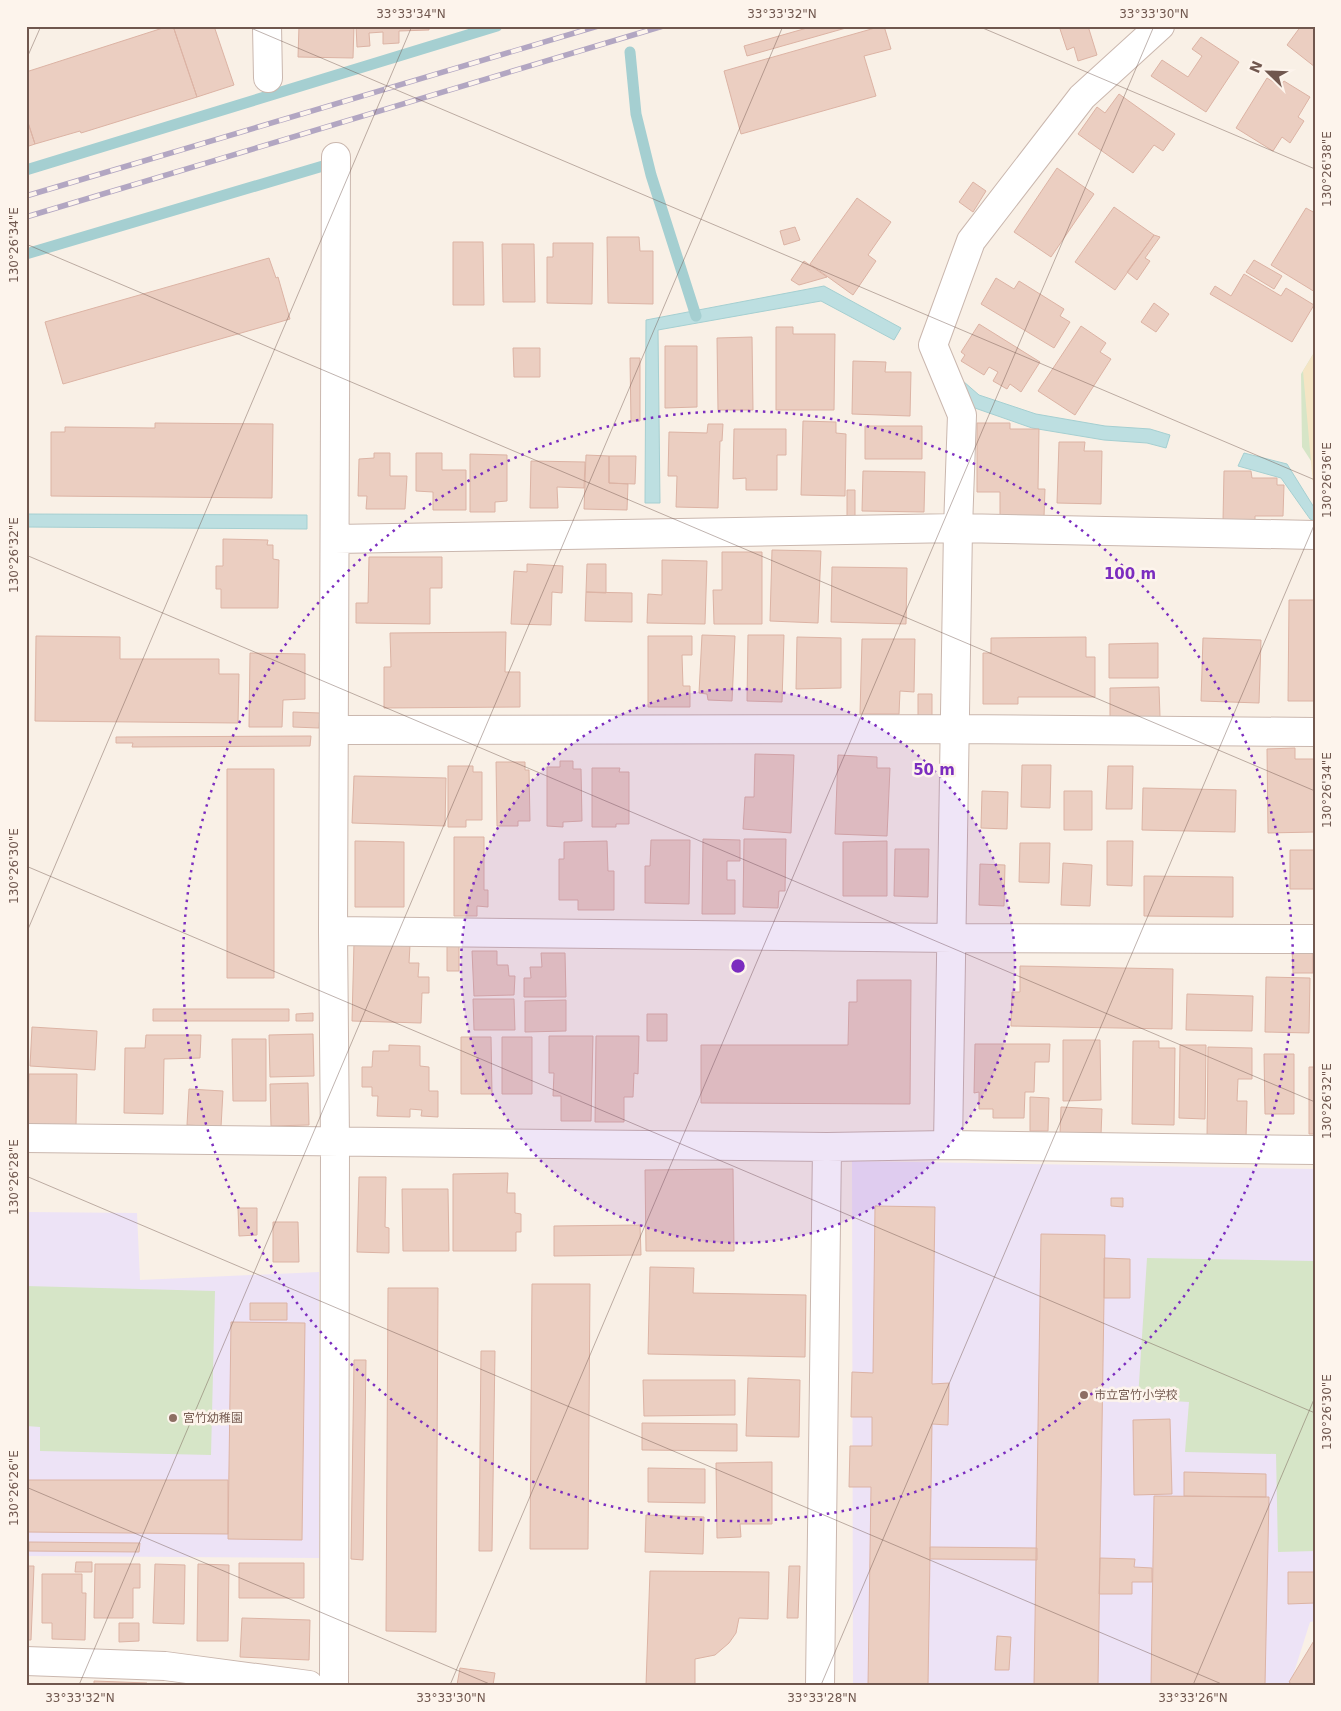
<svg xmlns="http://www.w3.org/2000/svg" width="1341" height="1711" font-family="'DejaVu Sans','Noto Sans JP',sans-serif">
  <rect width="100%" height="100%" fill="#f9f0e6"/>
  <path fill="#ede3f6" d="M852,1161L1315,1169V1621L1310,1622L1290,1685H853Z
    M26,1187L27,1212L137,1213L140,1280L319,1272V1558L26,1556Z"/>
  <path fill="#d6e5c7" d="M1315,351V467L1302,447L1301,374Z
    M1147,1258L1315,1261V1551L1278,1552L1276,1454L1185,1452L1189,1402L1138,1399Z
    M26,1286L215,1291L211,1455L40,1451V1427L26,1426Z"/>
  <path fill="#f5e5c5" d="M1315,351V507L1303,371Z"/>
  <path fill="#bddfe1" stroke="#a5cfd1" d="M824,286L901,328L894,340L821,301L658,330L660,503H645L646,320Z
    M948,368L979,395L1036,414L1105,426L1150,429L1170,435L1166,448L1147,443L1104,440L1032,428L972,407Z
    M1244,453L1287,464L1315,509V521L1310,519L1281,478L1238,466Z
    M26,514L307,515V529L26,527Z"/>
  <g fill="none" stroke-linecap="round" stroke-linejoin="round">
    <path stroke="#a5cfd1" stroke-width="11" d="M630,52L636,114L651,175L696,316
      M26,170L497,26
      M26,254L323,166"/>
  </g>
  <path fill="#ebcec1" stroke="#dcb3a4" d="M169,26H173L197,97L81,133L80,131L35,144L26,116V72Z
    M173,26H214L234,85L197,97Z
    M299,26H354L353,58L298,57Z
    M356,26H429V30L399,31V43L383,44V32L369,33L370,46L357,47Z
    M814,26H853L747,56L744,46Z
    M882,26H884L891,49L864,56L876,96L741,134L724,71Z
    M1059,26H1088L1097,55L1078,61L1074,47L1067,50Z
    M1301,26H1315V67L1287,45Z
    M1201,37L1239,62L1206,112L1151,76L1162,60L1188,77L1202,56L1192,49Z
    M1267,78L1280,86L1284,81L1310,97L1298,117L1304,121L1290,143L1282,137L1273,151L1236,128Z
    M1119,94L1175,134L1163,151L1154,145L1133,173L1078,134L1097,107L1105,113Z
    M26,117L35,144L26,147Z
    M1057,168L1094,194L1051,257L1014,232Z
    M973,182L986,191L973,212L959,202Z
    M857,198L891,222L868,255L876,261L853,295L810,264Z
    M1114,207L1154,235L1115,290L1075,262Z
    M1306,208L1315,213V292L1271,265Z
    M795,227L800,240L784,245L780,231Z
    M1154,235L1160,237L1145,258L1150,261L1137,280L1127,272Z
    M607,237H639L640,251H653V304L608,303Z
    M453,242H483L484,305H453Z
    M553,243H593L592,304L547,303V257H553Z
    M502,244H534L535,302H503Z
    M269,258L276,278L278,277L290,319L63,384L45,322Z
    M1254,260L1282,276L1274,289L1246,272Z
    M804,261L827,277L799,285L791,280Z
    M1244,274L1281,296L1286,288L1314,305L1292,342L1210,294L1215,286L1231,296Z
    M996,278L1014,289L1019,281L1064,309L1060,316L1070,322L1054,348L981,304Z
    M1154,303L1169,314L1156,332L1141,322Z
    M979,324L1040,362L1021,392L1010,384L1007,389L993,381L998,372L989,367L984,375L961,361L965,355L961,352Z
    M1081,326L1106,343L1100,352L1111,359L1075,415L1038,391Z
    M776,327H793V334H835L834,410H776Z
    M752,337L753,410H718L717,338Z
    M665,346H697V407L665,408Z
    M513,348H540V377H514Z
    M630,358H640V421H631Z
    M853,361L886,362L885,372H911L910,416L852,414Z
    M803,421L836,422V433L846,434L845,496L801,495Z
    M155,423L273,424L272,498L51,496V432H65V427L155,428Z
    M977,423H1010V429H1039L1038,489H1045L1044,517H1000V492H977Z
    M708,424H723L722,441H720L718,508L676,507L677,476H668L669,432L707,433Z
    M865,426H922V459H865Z
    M734,429H786V455H777V490H746V478L733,479Z
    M1059,442H1085L1084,451H1102L1101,504L1057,503Z
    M374,453H390V476H407L405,509H366L367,496H358L359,459L374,458Z
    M416,453H442V470H466V510H433V492L416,491Z
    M470,454L507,455V501L495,502V512H470Z
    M586,455L609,456V483L628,484L627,510L584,509Z
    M609,456H636L635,484L609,483Z
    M531,461L585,462L584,488L557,487L558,508H530Z
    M863,471L925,472L924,512L862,511Z
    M1224,471H1251L1252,478H1277V485H1284L1283,516H1255V521H1223Z
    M847,490H855V518H847Z
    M223,539L268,540L267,545H273V559L279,560L278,608H221V589H216V566H223Z
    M772,550L821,551L818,623L770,621Z
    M722,552H762V624H714L713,590H722Z
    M369,557H442V588H430V624L356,623V603H368Z
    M662,560L707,561L705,624L647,623L648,594L662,595Z
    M527,564L563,566L562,593L552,592L551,625L511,624L514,571L527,572Z
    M587,564H606V593L586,592Z
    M832,567L907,568L906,624L831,622Z
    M586,592L632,593V622L585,621Z
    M1289,600H1315V701H1288Z
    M506,632L505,672H520V707L384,708V667H391L390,633Z
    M702,635L735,636L732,701L708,700L707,694L699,693Z
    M748,635H784L782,702L747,701Z
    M36,636L120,637V659H219V674H239L238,723L35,721Z
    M648,636H692V655H682L683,686H690V707H648Z
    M797,637L841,638V688L796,689Z
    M1086,637V657H1095V697H1018V704H983V653H991V638Z
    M1203,638L1261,640L1259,703L1201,701Z
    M862,639H915L914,692L900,691L899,714H860Z
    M1158,643V678H1109V644Z
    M250,653L305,654V699L283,700L282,727H249Z
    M1159,687L1160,717L1110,718V688Z
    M918,694H932V721H918Z
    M293,712L320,713L319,728L293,727Z
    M311,736L310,746L132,747L133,743H116V737Z
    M1295,748V759H1315V832L1268,833L1267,749Z
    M755,754L794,755L791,833L743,829L745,797H754Z
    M838,755L877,757V768H890L887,836L835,834Z
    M560,761H573V769H581L582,821L563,822V827L547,826V767H560Z
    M496,762H525V770H529L530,821H518V826H497Z
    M1022,765H1051L1050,808L1021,807Z
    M448,766H473V772H482V820H466V827H448Z
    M1108,766H1133L1132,809H1106Z
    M592,768H620L619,772H629V824H616V827H592Z
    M227,769H274V978H227Z
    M354,776L446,778L445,826L352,823Z
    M1143,788L1236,790L1235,832L1142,830Z
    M982,791L1008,792L1007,829L981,828Z
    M1064,791H1092V830H1064Z
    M454,837H484V890H488V907L477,906V916H454Z
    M703,839L740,840V861H727V880H735V914H702Z
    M744,839H786L785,891H779L778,908L743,907Z
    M651,840H690L689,904L645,903V866H650Z
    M355,841L404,842V907H355Z
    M607,841L608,871H614V910H578V900H559V859H564V842Z
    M887,841V896H843V842Z
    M1107,841H1133L1132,886L1107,885Z
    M1020,843H1050L1049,883L1019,882Z
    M895,849H929L928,897L894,896Z
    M1290,850H1315V889H1290Z
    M1063,863L1092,865L1090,906L1061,905Z
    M980,864L1005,865L1004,906L979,905Z
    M1144,876L1233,877V917L1144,916Z
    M354,943L410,945L409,963H419L418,977H429V993H422L421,1023L352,1021Z
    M447,946H459V971H447Z
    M1313,946V973H1293L1292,947Z
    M472,951H497V965H508L509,976H515L514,995L474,996Z
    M541,953H565L566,997H524V978H531L530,967H542Z
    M1020,966L1173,969L1172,1029L1011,1026L1012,992H1020Z
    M1266,977L1310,978L1309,1033L1265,1032Z
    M857,980H911L910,1104L701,1103V1045H848L849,1002H857Z
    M1187,994L1253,996L1252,1031L1186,1030Z
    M473,999H514L515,1030H474Z
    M566,1000V1031L525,1032V1001Z
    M153,1009H289V1021H153Z
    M313,1013V1021H296V1014Z
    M647,1014H667V1041H647Z
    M32,1027L97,1031L95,1070L30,1066Z
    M313,1034L314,1076L270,1077L269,1035Z
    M146,1035H201L200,1058L164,1059L163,1114L124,1113L125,1048H145Z
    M549,1036H593L591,1121H561V1096H553L554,1073H549Z
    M596,1036H639L638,1074L634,1073L633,1097H624V1122H595Z
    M461,1037H491L492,1094H461Z
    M502,1037H532V1094H502Z
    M232,1039H266V1101H233Z
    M1063,1040H1100L1101,1100L1063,1101Z
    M1133,1041H1159V1048H1175L1174,1125L1132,1124Z
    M975,1044H1050L1049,1062H1035L1034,1092H1025L1024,1118H993V1109H979V1092L974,1093Z
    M389,1045L420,1046V1066L429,1067V1091H438V1117L421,1116L422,1110L410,1109V1117L377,1116L378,1096H372V1087H362V1067H372L373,1051H389Z
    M1180,1045H1206L1205,1119L1179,1118Z
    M1208,1047L1252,1048V1079H1238L1237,1101H1247L1246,1138H1207Z
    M1264,1054H1294V1114H1265Z
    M1309,1067H1315V1134H1309Z
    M29,1074H77L76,1126L28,1125Z
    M308,1083L309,1125L271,1126L270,1084Z
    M189,1089L223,1091L221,1127L187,1125Z
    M1030,1097L1049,1098L1048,1131H1030Z
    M1061,1107L1102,1109L1101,1135L1060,1134Z
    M733,1169L734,1251H646L645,1170Z
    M508,1173L507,1193H515V1213L521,1214V1232H516V1251H453V1174Z
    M359,1177H386L385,1227L389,1228V1253L357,1252Z
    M402,1189H448L449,1251H403Z
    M1111,1198H1123V1207L1111,1206Z
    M875,1206L935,1207L932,1384L949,1383L948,1425L932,1424L928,1685H868L871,1487H849L850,1446H872V1417H851L852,1372L873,1373Z
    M238,1208H257V1235L239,1236Z
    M273,1222H298L299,1262H273Z
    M640,1225L641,1255L554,1256V1226Z
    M1041,1234L1105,1235L1098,1685H1034Z
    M1104,1258L1130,1259V1298H1104Z
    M650,1267L694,1268L693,1293L806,1295L805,1357L648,1354Z
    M532,1284H590L588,1549H530Z
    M388,1288H438L436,1632L386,1631Z
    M250,1303H287V1320H250Z
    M231,1322L305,1323L302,1540L228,1539Z
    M481,1351H495L492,1551H479Z
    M354,1360H366L363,1560L351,1559Z
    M748,1378L800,1380L799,1437L746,1436Z
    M643,1380H735V1415L644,1416Z
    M1170,1419L1172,1494L1134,1495L1133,1420Z
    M642,1423L737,1424V1451L642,1450Z
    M772,1462V1524H740L741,1537L717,1538L716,1463Z
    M648,1468L705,1469V1503L648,1502Z
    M1184,1472L1266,1474V1497L1184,1496Z
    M27,1480H228V1534L27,1532Z
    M1154,1496L1269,1497L1265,1685H1151Z
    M646,1515L704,1517L703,1554L645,1552Z
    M29,1542L140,1543L139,1552L29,1551Z
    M930,1547L1037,1548V1560L930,1559Z
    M1100,1558L1135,1559L1134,1567L1152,1568V1582H1132V1594H1099Z
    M76,1562H92V1572H75Z
    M239,1563H304V1598H239Z
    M95,1564H140V1588H133V1618H94Z
    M155,1564L185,1565L184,1624L153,1623Z
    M198,1564L229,1565L228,1641H197Z
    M26,1566H34L31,1640H26Z
    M789,1566H800L798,1618H787Z
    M650,1571L769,1572L768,1619L739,1618L736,1633L729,1643L715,1655L695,1659V1685H646Z
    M1288,1572H1315V1603L1288,1604Z
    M42,1574H82V1593H86L85,1640L52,1639V1623H42Z
    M242,1618L310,1620L309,1660L240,1657Z
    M119,1623H139V1641L119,1642Z
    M997,1636L1011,1637L1009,1670H995Z
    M1315,1639V1685H1293L1289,1682Z
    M460,1668L495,1673L493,1685H457Z
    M94,1681L147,1683L146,1685H94Z"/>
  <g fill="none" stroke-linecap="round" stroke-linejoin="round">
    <g stroke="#cab7ae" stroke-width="30">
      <path id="minor" d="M267,26L268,78
        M335,539L958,528L1315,535
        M335,730L955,729L1315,732
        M333,931L952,938L1315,939
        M26,1138L827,1147L948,1145L1315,1150
        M948,1145L958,528L962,415L933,345L971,241L1082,97L1160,26
        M26,1661L165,1666L309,1685
        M334,1685L335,1142L333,931L336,157
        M820,1685L827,1147"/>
    </g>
    <use href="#minor" stroke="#fff" stroke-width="28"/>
    <g stroke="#b2a6c2" stroke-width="5.5">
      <path id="rail" d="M26,196L598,26
        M26,217L663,26"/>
    </g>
    <use href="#rail" stroke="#fdf4ec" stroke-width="4" stroke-dasharray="11" stroke-linecap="butt"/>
  </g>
  <path fill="none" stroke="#70574e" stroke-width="1" stroke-opacity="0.45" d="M246,26L1315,480M978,26L1315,169M26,60L41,26M26,244L1315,791M26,555L1315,1102M26,866L1315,1413M26,934L412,26M26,1176L1224,1685M26,1487L492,1685M79,1685L783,26M450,1685L1154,26M821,1685L1315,523M1193,1685L1315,1397"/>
  <circle cx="738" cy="966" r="277" fill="#7b2cbf" fill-opacity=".12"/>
  <g fill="none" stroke="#7b2cbf" stroke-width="2.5" stroke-dasharray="2.5 5">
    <circle cx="738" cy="966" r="277"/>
    <circle cx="738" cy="966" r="555"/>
  </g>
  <g fill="#8d6e63" stroke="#fdf4ec" stroke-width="2">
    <circle cx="1084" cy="1395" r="5"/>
    <circle cx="173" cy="1418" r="5"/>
  </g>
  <g text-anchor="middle" stroke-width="5" stroke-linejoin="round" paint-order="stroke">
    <g font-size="12" fill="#785e54" stroke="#fdf4ec" text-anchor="start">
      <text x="1094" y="1399">市立宮竹小学校</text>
      <text x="183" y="1422">宮竹幼稚園</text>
    </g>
  </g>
  <circle cx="738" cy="966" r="8" fill="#7b2cbf" stroke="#fdf4ec" stroke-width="2.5"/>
  <g font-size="15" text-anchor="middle" font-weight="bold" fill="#7b2cbf" stroke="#fdf4ec" stroke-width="5" stroke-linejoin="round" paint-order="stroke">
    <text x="1130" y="579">100 m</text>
    <text x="934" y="775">50 m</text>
  </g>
  <rect width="1341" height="1711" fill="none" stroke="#fdf4ec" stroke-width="55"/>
  <g transform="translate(1268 72) rotate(293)" stroke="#fdf4ec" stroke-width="4" paint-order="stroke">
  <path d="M0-4L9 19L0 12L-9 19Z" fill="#70574e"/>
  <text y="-8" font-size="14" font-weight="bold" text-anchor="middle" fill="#70574e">N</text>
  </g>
  <rect x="28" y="28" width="1286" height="1656" fill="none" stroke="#70574e" stroke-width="2"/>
  <g font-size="12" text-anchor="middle" fill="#70574e">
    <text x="411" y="18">33°33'34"N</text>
    <text x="782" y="18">33°33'32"N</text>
    <text x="1154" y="18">33°33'30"N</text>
    <text transform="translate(1327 169) rotate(-90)" y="4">130°26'38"E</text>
    <text transform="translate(14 245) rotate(-90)" y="4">130°26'34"E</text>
    <text transform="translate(1327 480) rotate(-90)" y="4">130°26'36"E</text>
    <text transform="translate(14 555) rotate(-90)" y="4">130°26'32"E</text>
    <text transform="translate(1327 790) rotate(-90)" y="4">130°26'34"E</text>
    <text transform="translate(14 866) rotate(-90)" y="4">130°26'30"E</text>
    <text transform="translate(1327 1101) rotate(-90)" y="4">130°26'32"E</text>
    <text transform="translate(14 1177) rotate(-90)" y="4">130°26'28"E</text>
    <text transform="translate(1327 1412) rotate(-90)" y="4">130°26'30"E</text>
    <text transform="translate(14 1488) rotate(-90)" y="4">130°26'26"E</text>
    <text x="80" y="1702">33°33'32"N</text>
    <text x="451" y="1702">33°33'30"N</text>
    <text x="822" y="1702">33°33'28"N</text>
    <text x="1193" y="1702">33°33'26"N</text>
  </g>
</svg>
